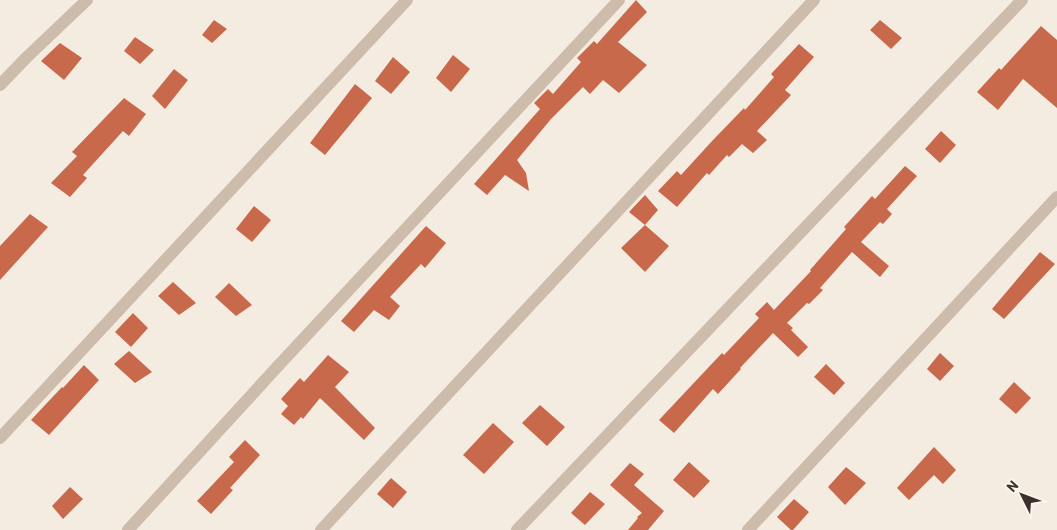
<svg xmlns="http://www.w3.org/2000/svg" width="1057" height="530" font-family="Barlow,sans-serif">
  <rect width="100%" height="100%" fill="#f4ebe1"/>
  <path fill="#c8694b" d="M636,0L647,12L618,42L647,65L619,93L603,80L590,94L583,87L551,119L517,160L526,173L529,191L505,175L487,195L474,184L540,109L534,103L548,89L553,94L581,62L577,58L594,41L597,44Z
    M214,20L227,29L212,43L202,35Z
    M880,20L902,38L891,49L870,30Z
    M1041,26L1057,40V108L1023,79L998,110L977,92L999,68L1001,70Z
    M135,37L154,50L140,64L124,51Z
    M60,43L82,58L64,80L41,61Z
    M799,44L814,57L785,90L791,95L757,131L767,140L753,153L742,144L729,157L727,155L709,175L707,173L677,207L658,191L677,171L681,175L713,140L744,108L745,110L774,77L771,74Z
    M453,55L470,69L451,92L436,78Z
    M393,57L410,72L391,94L375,81Z
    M174,69L188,80L165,109L152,96Z
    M355,84L372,98L325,155L310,143Z
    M124,98L146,114L129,136L123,131L83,175L87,178L70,197L51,183L77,156L72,152Z
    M941,131L956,145L940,163L925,149Z
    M905,166L917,176L887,209L892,214L883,224L880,222L861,242L889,266L880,277L852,252L820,288L823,290L809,304L807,303L787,323L793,328L791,330L808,347L798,357L773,333L740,368L741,369L718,394L713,389L674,433L659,420L722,353L724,355L759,318L755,314L767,302L774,310L811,271L810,270L846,229L844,227L872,196L875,199Z
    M645,195L658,210L645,225L629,212Z
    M254,206L271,220L252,242L236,229Z
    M30,214L48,227L0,280V246Z
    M645,225L669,246L645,272L621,248Z
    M426,226L446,243L425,268L421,264L390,297L400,306L389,320L374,310L354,332L341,321Z
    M1040,252L1055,264L1004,319L992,309Z
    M173,282L196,303L179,315L158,296Z
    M229,283L252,305L236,316L215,297Z
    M133,313L148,328L131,347L115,332Z
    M129,351L152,372L135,383L114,364Z
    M940,353L954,366L940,381L927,369Z
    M328,355L349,372L335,387L375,428L364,440L320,398L303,419L301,417L294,425L281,414L288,406L281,399L300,378L304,382Z
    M826,364L845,383L834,395L814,377Z
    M84,365L99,380L49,435L31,420L62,387L63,388Z
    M1014,382L1031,398L1016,414L999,399Z
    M540,405L565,427L547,446L522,423Z
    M493,423L514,442L484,474L463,455Z
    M245,440L260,455L230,488L233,490L211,514L197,501L234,462L229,457Z
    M934,447L956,470L943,484L934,475L909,500L897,488Z
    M689,462L710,481L694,498L673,480Z
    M630,463L644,474L634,485L664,511L648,530H628L638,518L637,517L642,513L610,485Z
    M846,467L866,483L845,505L828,487Z
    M391,478L407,492L393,508L377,494Z
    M70,487L83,499L63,519L52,506Z
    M590,492L605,504L585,525L571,513Z
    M794,499L809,512L793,530H791L777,517Z"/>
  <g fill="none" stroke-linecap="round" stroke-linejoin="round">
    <path stroke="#cdbbac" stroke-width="12" d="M0,85L27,57L87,0
      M0,438L407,0
      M128,530L278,366L619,0
      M321,530L814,0
      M517,530L1022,0
      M748,530L1057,197"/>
  </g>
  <g transform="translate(1022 495) rotate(312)" stroke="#fbf5ee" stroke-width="4" paint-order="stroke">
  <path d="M0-4L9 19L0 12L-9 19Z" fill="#3b302b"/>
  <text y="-8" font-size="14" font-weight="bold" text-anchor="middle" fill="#3b302b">N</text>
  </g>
</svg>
